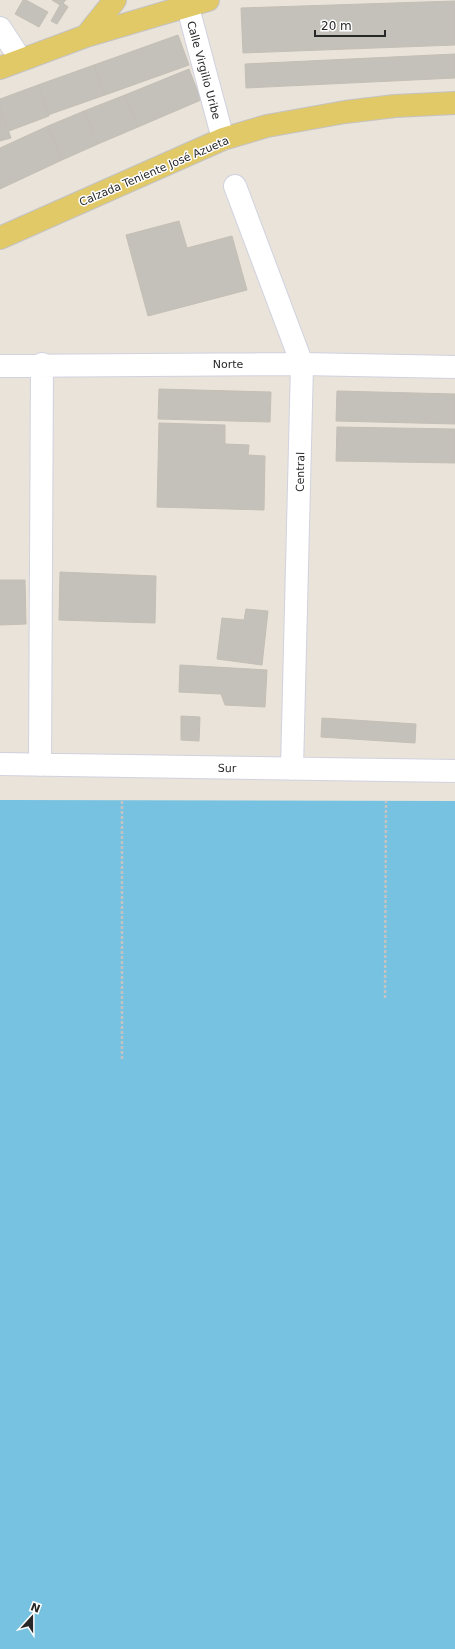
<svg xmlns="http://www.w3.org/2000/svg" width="455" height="1649" font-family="'DejaVu Sans',sans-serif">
  <rect width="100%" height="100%" fill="#e9e3da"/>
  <path fill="#77c2e1" d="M0,800L455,801V1649H0Z"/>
  <path fill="#c4c0ba" stroke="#c4bfb5" d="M23,0H26L48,12L39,27L15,14Z
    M52,0H66L63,3L68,7L57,24L51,21L60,5Z
    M455,1V45L243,53L241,8Z
    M178,35L189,65L105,95L94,65Z
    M455,54V78L246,88L245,64Z
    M94,65L105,95L48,115L38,85Z
    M189,69L201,100L138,127L125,95Z
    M38,85L49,116L9,131L0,108V99Z
    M125,95L138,127L98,144L84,111Z
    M0,108L11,138L0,141Z
    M84,111L98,144L62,160L48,126Z
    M48,126L62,160L0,189V148Z
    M179,221L187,248L232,236L247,290L148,316L126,235Z
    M159,389L271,392L270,422L158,419Z
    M337,391L455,394V424L336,421Z
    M159,423L225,425V444L249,445L248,455L265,456L264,510L157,507Z
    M337,427L455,429V463L336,461Z
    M60,572L156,576L155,623L59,620Z
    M0,580H25L26,624L0,625Z
    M246,609L268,611L262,665L217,659L222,618L244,620Z
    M180,665L267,670L265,707L225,705L221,694L179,692Z
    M181,716L200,717L199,741L181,740Z
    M322,718L416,724L415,743L321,737Z"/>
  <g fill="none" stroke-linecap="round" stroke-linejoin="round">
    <g stroke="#d0d2df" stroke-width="24">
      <path id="street" d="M0,28L21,60
        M235,186L302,364L292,769
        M0,366L302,364L455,367
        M0,764L455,771
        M40,765L42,364"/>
    </g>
    <g stroke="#d0d2df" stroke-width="24">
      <path id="secondary" d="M186,0L223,139"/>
    </g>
    <g stroke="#c3c3c3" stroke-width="24">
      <path id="primary" d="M86,36L115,0
        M0,68L86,36L208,0
        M0,238L223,139L267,126L345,112L395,106L455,103"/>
    </g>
    <path stroke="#c3c3c3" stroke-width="2.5" stroke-dasharray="3 2" stroke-linecap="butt" d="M122,801V1061
      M385,998L386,801"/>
    <use href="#street" stroke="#fff" stroke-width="22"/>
    <use href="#secondary" stroke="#fff" stroke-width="22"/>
    <use href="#primary" stroke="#e2c967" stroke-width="22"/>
  </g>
  <g text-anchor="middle" stroke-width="3" stroke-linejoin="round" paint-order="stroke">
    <g font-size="11" fill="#282828" stroke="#fff">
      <text transform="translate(204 70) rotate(75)" y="4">Calle Virgilio Uribe</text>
      <text transform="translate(154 171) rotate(-23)" y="4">Calzada Teniente José Azueta</text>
      <text x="228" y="368">Norte</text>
      <text transform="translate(300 472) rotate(-89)" y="4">Central</text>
      <text transform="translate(227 768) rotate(1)" y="4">Sur</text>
    </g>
  </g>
  <g transform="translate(32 1617) rotate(21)" stroke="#ffffff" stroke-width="3" paint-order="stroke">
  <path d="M0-3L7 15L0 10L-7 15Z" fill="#282828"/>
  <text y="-6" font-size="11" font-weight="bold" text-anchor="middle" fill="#282828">N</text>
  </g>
  <path d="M315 30v6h70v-6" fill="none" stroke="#282828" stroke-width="2"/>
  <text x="321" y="30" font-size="12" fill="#282828" stroke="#ffffff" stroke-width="3" paint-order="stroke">20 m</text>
</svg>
